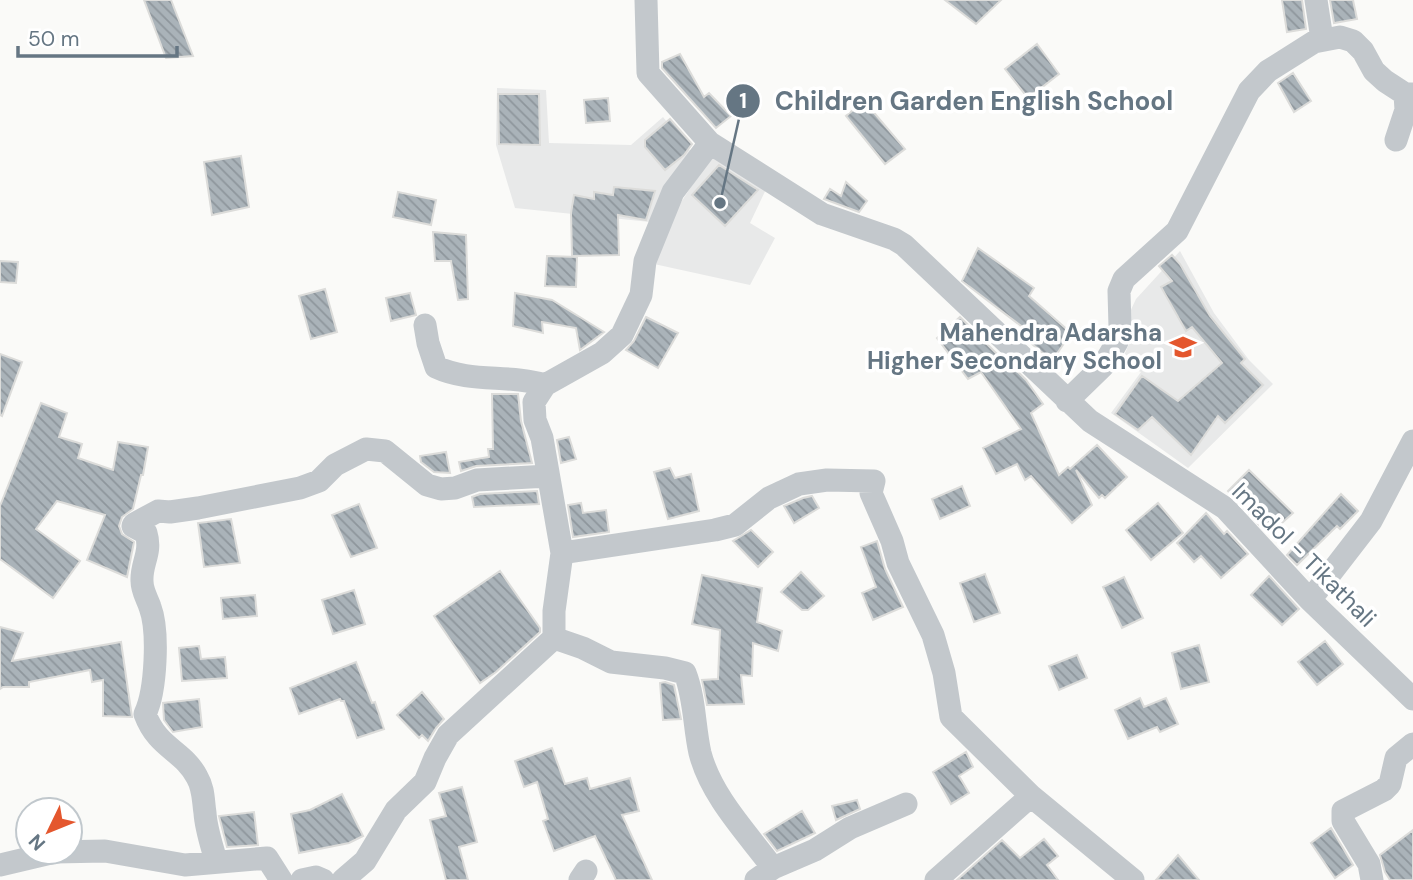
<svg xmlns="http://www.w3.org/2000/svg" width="1413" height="880" font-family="'DM Sans',sans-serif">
  <defs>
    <pattern id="building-back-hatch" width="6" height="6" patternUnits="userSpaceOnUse" patternTransform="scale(1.75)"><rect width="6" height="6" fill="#aab3b9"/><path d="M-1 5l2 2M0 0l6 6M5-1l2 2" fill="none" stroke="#8e969c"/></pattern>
  </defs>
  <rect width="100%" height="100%" fill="#fafaf8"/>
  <path fill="#e8e9e9" d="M497,88L546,90L549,143L631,145L663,117L692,153L650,222L515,208L496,145Z
    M711,156L769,183L750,223L775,238L750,285L654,264L665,227Z
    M1180,251L1214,313L1249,360L1273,384L1188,468L1111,413L1141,372L1121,363L1133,334L1129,314L1136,299Z"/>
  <path fill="url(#building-back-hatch)" stroke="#dcdcda" stroke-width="2" d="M144,0H171L193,56L166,58Z
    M945,0H1001L976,24Z
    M1282,0H1302L1306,29L1287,32Z
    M1330,0H1353L1357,19L1334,23Z
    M1037,44L1059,74L1028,98L1005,69Z
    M680,54L704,97L709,93L731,116L716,128L662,68V62Z
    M1293,73L1311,101L1294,112L1278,83Z
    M498,94H539L540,145L499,144Z
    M608,98L610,121L586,123L584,100Z
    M864,101L905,149L885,164L846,116Z
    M670,119L692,144L684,155L665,170L645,147V140Z
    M241,156L249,207L212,215L204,162Z
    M719,165L758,190L725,226L692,195Z
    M846,182L867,201L859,212L824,199L830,189L841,196Z
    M614,187L655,191L646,220L618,215L619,255L572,256L571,213L574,195L594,199V192L613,195Z
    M398,192L436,200L431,225L393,217Z
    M433,232L466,235L468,299L458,300L451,261H435Z
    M978,248L1034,288L1029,296L1071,333L1052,361L1025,338L1029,332L962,281Z
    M1172,255L1180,264L1210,316L1245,359L1241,363L1263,385L1225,423L1218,416L1191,455L1152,417L1138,430L1115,414L1142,376L1178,401L1222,363L1192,327L1186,331L1161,287L1172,281L1159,266Z
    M547,256L577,257L576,287L545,286Z
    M0,261L18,262L16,283L0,282Z
    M325,289L337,332L311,339L299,296Z
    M410,293L416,315L391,321L386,298Z
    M515,293L552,300L604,332L580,350L576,328L542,322L543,333L513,326Z
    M646,317L678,333L658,368L626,350L634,341Z
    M960,317L1007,364L1008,362L1026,380L1043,404L1031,413L1059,475L1068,467L1070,469L1097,445L1127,477L1105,498L1102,495L1099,498L1076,470L1092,505L1072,523L1031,476L1025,480L1017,464L996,474L983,448L1021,429L981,372L968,379L937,338Z
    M0,354L22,362L2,416L0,415Z
    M492,394H518L521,421L532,463L476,466L461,471L459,462L489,457L488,449H493Z
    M41,403L67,413L59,437L82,444L78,458L113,470L118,442L148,447L143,475H141L133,509L122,517L119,526L122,534L134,542L127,577L87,560L105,515L57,501L36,529L80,561L53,598L0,559V506Z
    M569,437L576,459L561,463L557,440Z
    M446,452L450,473L434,472L421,462L420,456Z
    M670,468L675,478L691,474L699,511L668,519L654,472Z
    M1249,470L1293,513L1274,530L1268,523L1262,528L1228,491Z
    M962,486L970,506L940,519L932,499Z
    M537,491L539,504L474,507L472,497L480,494Z
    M1341,494L1358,511L1340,529L1337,526L1297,565L1287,555Z
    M812,496L819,508L794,523L784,506L803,498Z
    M581,503L583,513L606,510L609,532L573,537L568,505Z
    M1158,503L1183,533L1151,560L1126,530Z
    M359,504L377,548L351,557L332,515Z
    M1206,513L1224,534L1227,531L1248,554L1221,578L1201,556L1194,562L1177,543Z
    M231,519L240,563L204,567L198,523Z
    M751,530L773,552L758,567L733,541Z
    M877,541L885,569L903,607L873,620L862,593L876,587L861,547Z
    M500,571L540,628V632L496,672L480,683L434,616Z
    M801,572L824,596L808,610H802L781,592Z
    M985,574L1000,613L974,622L960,583Z
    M702,575L762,588L757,622L782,631L778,651L753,643L752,676L741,675L744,704L707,705L702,680L718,679L720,630L692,624Z
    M1269,576L1299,609L1282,625L1251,595Z
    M1124,577L1143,618L1122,628L1103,587Z
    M354,590L365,624L333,634L322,600Z
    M255,595L257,616L223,619L221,598Z
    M0,627L23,633L12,661L121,642L132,717L103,716V680L92,682L90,670L29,682V687H3L0,689Z
    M1325,641L1343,664L1317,685L1298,662Z
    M1199,645L1209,682L1181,689L1172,653Z
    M199,646L201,659L225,657L227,678L182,681L179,648Z
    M1077,655L1087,678L1059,690L1049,666Z
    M356,662L372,703L375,702L384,729L357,738L344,701H341L340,699L299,714L290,688Z
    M665,682L674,685L681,719L663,720L660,683Z
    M422,692L444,719L436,728L428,741L422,735L419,738L397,715Z
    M1140,698L1144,707L1166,698L1178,724L1160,732L1157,727L1128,739L1115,710Z
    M199,699L202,727L173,732L164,720L163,703Z
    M552,748L565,784L587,778L590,789L630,778L639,811L622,815L652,880H616L595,836L554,851L543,821L548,819L537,782L524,787L515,761Z
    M966,752L973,767L959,776L969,793L951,804L933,772Z
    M462,787L477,842L459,847L468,880H446L430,820L446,816L439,793Z
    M342,794L363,836L349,843L299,853L291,814L310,810Z
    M857,800L860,809L836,820L832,806Z
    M802,811L815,833L777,851L764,834Z
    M254,812L258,845L227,847L219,816Z
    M1331,828L1353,865L1335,878L1311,843Z
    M1413,830V880H1390L1385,872L1380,855Z
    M1044,839L1058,856L1047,865L1058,880H957L1002,840L1020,858Z
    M1178,855L1199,880H1156Z"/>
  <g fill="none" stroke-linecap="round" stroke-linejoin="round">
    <path stroke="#c3c8cc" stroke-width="23" d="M646,0L648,73L710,143L822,214L894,239L904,245L1090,421L1225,508L1310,600L1413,699
      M1316,0L1322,39
      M1396,140L1406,110L1405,94
      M425,325L428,343L436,367C470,383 509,374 545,385
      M1067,401L1103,366L1117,342L1120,327L1119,291L1124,279L1177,231L1249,91L1268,71L1314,42L1340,37L1353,41L1363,51L1374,71L1385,81L1405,94H1413
      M562,553L715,530L735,525L769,498L799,484L827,480L874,481L871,493L892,541L898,563L933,635L944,673L951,717L1031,796L1133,880
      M1310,600L1371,521L1413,441
      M554,638L583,648L611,662L665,668L685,673C695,699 694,726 700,753C711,796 747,833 773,868
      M216,861C212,846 206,829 205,813C203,800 204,789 197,777C183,750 158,749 145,714C156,691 159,631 150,607C147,598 142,591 142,581C141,563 152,553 146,533L133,526L134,524L158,511L170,512L198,508L300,488L319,481L335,465L366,449L385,451L427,485L441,489L455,488L477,480L548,476
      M0,865L55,852L105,851L185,865L267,858L281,880
      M302,880L316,877L323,880
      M343,880L365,861L396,810L425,782L435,758L448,735L554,638V611L562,553L542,438L535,420L534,402L545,385L602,353L622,335L641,295L645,261L673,192L710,143
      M580,880L586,871
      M756,880L773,868L815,850L850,828L906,804
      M936,880L1031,796
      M1372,880L1369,864L1343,821V811L1384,790L1390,784L1396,758L1413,744"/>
  </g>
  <defs>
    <g id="school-bare" transform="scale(2.1)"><path d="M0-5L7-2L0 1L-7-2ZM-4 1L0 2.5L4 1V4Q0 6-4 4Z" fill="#e4572e" stroke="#fff" stroke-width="2.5" paint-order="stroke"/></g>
  </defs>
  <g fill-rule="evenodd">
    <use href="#school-bare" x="1183" y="347"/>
  </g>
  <g text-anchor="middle" stroke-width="7" stroke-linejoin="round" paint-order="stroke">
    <g font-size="24" font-weight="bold" fill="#657683" stroke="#fff" text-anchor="end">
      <text x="1162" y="341">Mahendra Adarsha<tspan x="1162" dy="28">Higher Secondary School</tspan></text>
    </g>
    <g font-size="24" fill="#657683" stroke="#fff">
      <text transform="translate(1304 555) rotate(45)" y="8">Imadol - Tikathali</text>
    </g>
  </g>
  <path fill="none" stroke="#657683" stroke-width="2.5" d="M720 203L743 101"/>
  <g fill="#657683" stroke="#fff" stroke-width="2.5">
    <circle cx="720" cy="203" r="7"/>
    <circle cx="743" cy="101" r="18"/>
  </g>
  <g font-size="21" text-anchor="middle" font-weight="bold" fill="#fff">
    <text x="743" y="108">1</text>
  </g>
  <g font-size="26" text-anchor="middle" font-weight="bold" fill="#657683" stroke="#fff" stroke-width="7" stroke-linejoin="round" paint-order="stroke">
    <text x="974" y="110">Children Garden English School</text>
  </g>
  <g transform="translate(49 831) rotate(227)"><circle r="33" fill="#ffffff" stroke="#c1c8cd" stroke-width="2"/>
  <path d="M0-5L12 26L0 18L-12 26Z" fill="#e4572e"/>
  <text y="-10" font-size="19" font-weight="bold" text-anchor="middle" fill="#657683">N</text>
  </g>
  <path d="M18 46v10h159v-10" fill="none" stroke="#657683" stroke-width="3.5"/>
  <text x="28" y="46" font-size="21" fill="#657683" stroke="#ffffff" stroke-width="5" paint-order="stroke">50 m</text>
</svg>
